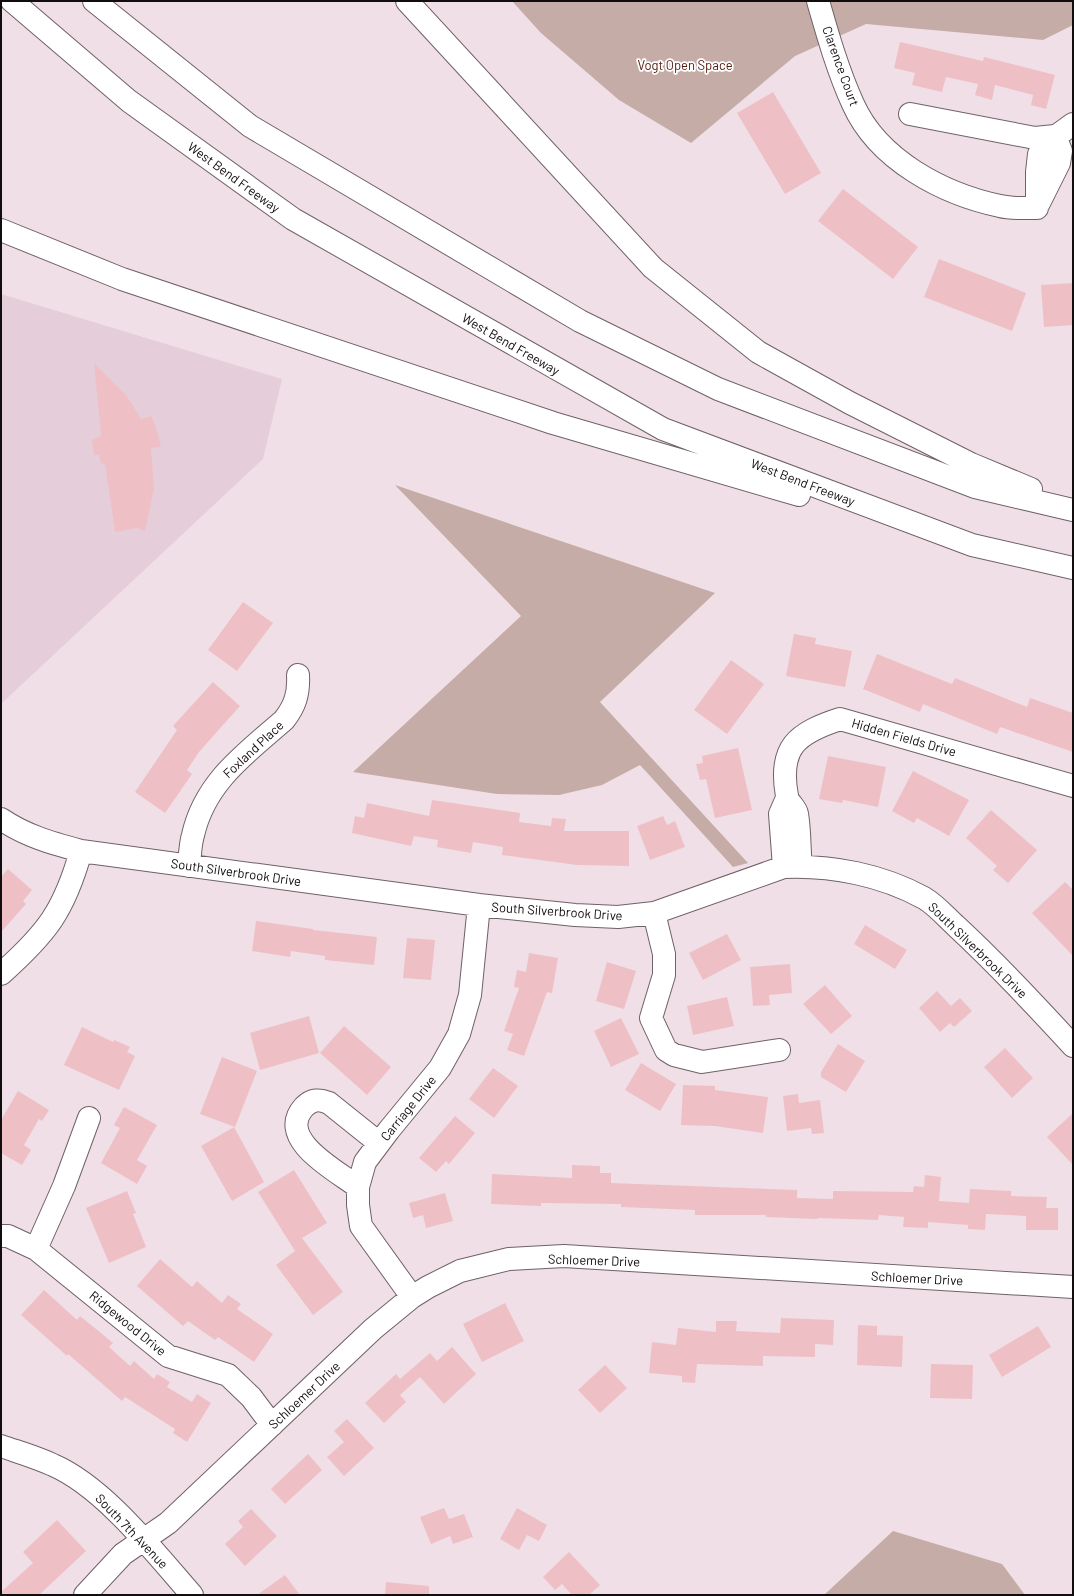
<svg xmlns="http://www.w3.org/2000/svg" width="1074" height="1596" font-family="Barlow,sans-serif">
  <rect width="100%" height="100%" fill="#f0dfe7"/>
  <path fill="#e5ced9" d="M1,294L282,379L263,459L1,704Z"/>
  <path fill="#c6aca6" d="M512,1H1073V25L1043,40L866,24L795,56L691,143L619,100L541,33Z
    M395,485L715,593L600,702L748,863L733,867L640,765L602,785L559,795L497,794L353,772L521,616Z
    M893,1531L1002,1564L1025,1595H824Z"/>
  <path fill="#eec0c6" d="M900,42L983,61L984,57L1055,75L1046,109L1031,105L1033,95L995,85L992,100L975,95L978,84L946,77L942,92L912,85L915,73L894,68Z
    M773,92L821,173L785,194L737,113Z
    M843,189L918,247L893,279L818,221Z
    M939,259L1026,293L1012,331L924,297Z
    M1073,283V325L1044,327L1041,285Z
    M94,363L126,395L141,419L151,416L157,431L161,447L151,448L154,488L145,531L137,528L115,532L105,463L101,464L99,454L94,455L92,440L101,436Z
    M243,602L273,623L237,671L208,650Z
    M794,634L816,638L815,644L852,651L845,687L786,676Z
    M877,654L952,684L955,678L1027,707L1030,698L1073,713V752L1000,727L997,734L923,704L920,712L863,689Z
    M731,660L764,684L727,734L694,710Z
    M213,682L240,706L199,752L187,770L192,774L165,813L135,792L177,730L173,726Z
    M738,748L752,810L715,818L706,779L700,780L696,764L703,763L702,756Z
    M828,756L886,767L878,807L843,800L842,803L819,799Z
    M913,771L969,800L949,836L917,818L914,823L892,811Z
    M432,800L520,813L519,822L551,826L552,818L566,819L564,831H629V866L577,865L502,855L503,847L473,842L471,853L437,847L438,840L414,836L411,846L352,833L355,816L364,818L367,803L429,816Z
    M991,810L1037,850L1008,883L993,870L997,866L966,838Z
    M663,816L667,825L675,821L685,847L650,860L637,826Z
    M8,869L32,890L23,901L26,904L1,932V877Z
    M1065,882L1073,890V956L1032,913Z
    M256,921L313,929V930L377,937L374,965L325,960V956L291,951L290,957L252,951Z
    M865,925L907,950L895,969L854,944Z
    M727,934L741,960L703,980L689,953Z
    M407,938L435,940L431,980L403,978Z
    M529,953L558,958L552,993L547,992L524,1056L507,1050L513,1034L504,1031L519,988L514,987L517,970L526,972Z
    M607,962L636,971L624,1009L596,1001Z
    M790,964L792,993L769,995L770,1005L753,1006L750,967Z
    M825,985L852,1016L831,1034L803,1004Z
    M937,991L951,1006L960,998L972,1011L954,1027L950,1023L940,1032L919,1008Z
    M727,997L734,1026L693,1035L687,1006Z
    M309,1016L319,1053L260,1070L250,1033Z
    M621,1018L639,1054L611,1067L594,1031Z
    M344,1026L391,1067L367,1095L320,1053Z
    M82,1027L113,1042L114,1040L130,1047L127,1052L135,1056L119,1090L64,1065Z
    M838,1044L865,1061L846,1092L821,1077V1072Z
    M1005,1048L1033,1078L1012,1098L984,1067Z
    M222,1057L257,1071L235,1127L200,1114Z
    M641,1063L676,1084L660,1111L625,1090Z
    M493,1068L518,1086L494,1118L469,1099Z
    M683,1085L715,1086V1090L768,1097L763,1133L715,1126L681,1125Z
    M18,1091L49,1110L42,1121L39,1119L24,1145L31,1150L22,1165L1,1153V1120Z
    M798,1094L799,1103L820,1100L824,1133L812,1134L811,1128L787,1131L783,1096Z
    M124,1107L157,1125L137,1160L147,1166L137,1184L101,1163L120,1128L114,1125Z
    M1073,1113V1165L1047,1137Z
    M455,1116L475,1133L449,1164L446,1161L436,1172L419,1158Z
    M234,1127L264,1182L232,1201L201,1146Z
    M572,1165L600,1166V1173H611V1183L797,1190V1198L833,1199V1191L913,1192L914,1186L924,1187L925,1175L941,1177L939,1201L969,1203L970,1189L1011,1191V1196L1047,1197L1046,1208H1058V1230H1026V1216L986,1214L985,1230L968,1229V1225L928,1222V1228L903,1227L904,1217L879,1215L878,1220L818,1218L817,1219L766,1217V1215H695V1210L621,1207V1204L541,1203V1206L491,1204L492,1174L572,1178Z
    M294,1170L327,1223L302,1238L343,1292L313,1315L276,1265L295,1251L258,1192Z
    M127,1191L136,1213L133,1214L146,1247L109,1263L86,1208Z
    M445,1193L453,1221L426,1228L423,1215L413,1218L409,1203Z
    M160,1259L192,1287L197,1281L222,1303L228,1295L241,1304L237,1309L273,1334L254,1362L218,1337L215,1340L188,1321L183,1326L137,1286Z
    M44,1290L77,1320L80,1316L101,1333L113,1343L109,1347L130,1366L134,1361L154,1379L157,1374L170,1382L167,1387L192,1402L197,1394L211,1403L187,1442L173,1433L175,1429L125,1397L122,1401L68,1354L67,1356L21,1315Z
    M505,1303L524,1341L482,1362L463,1324Z
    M781,1318L834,1320L833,1345L815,1344V1357L763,1356V1366L697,1364L695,1383L682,1382V1376L649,1373L652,1342L676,1345L678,1328L716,1332V1321H737L736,1331L780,1333Z
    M858,1325L877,1326V1335L903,1336L902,1367L857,1365Z
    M1038,1326L1051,1347L1002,1377L989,1355Z
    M452,1347L476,1374L444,1404L420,1377L400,1395L406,1402L384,1423L365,1403L396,1374L400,1379L430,1353L437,1361Z
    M931,1364L973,1365L972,1399L930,1398Z
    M605,1365L627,1388L600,1413L578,1390Z
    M347,1419L374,1448L344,1476L327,1457L344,1442L334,1431Z
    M308,1454L322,1470L285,1504L271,1489Z
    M444,1508L449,1519L464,1514L473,1537L453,1544L450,1536L431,1544L420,1517Z
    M517,1508L547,1525L539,1541L527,1535L519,1550L500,1539Z
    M251,1509L277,1536L245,1566L225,1544L243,1527L238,1521Z
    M57,1520L86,1551L39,1595H1V1592L33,1563L23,1552Z
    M569,1552L600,1585L589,1595H572L562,1584L555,1590L543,1577Z
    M285,1575L300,1595H257Z
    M386,1582L429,1586V1595H385Z"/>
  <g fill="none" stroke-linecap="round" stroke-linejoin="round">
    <g stroke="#6f6167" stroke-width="24">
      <path id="minor" d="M818,1C828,36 838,71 853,104C878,160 943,194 1000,206C1012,209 1025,208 1037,208
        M910,114L1035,138L1055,136
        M1039,203L1059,163L1061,151L1055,136
        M1037,208V172L1039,154L1044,145L1073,124
        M1,819C26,836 52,843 81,851L479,905L575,915L618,917L654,913L784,867C832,865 882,875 924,898C936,905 946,917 956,926C997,964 1035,1005 1073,1046
        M189,866C190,856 190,845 193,835C205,782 245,754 284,720C295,706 299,694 298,675
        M801,866C799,849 800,831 797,814C796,807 788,803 787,796C778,747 797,733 840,719L1073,786
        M784,867L780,814L787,798
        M654,913L664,954V975L651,1018L666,1050L674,1055L702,1062L779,1050
        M1,974C47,933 64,911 81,851
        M358,1187C337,1171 275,1139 304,1107C312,1099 319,1099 329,1103L379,1143
        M1,1236H8L36,1249L168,1356L228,1375L251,1397L272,1425
        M36,1249L64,1186L89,1118
        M412,1297L361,1226L358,1205V1187L365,1162L389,1130L440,1068L459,1034L470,995L479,905
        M1,1446C18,1452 36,1457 53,1465C104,1487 155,1553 192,1595
        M85,1595L123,1554L168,1523L373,1329L412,1297L428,1287L460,1271L509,1259L564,1256L1073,1287"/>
    </g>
    <g stroke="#6f6167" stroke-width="24">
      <path id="highway" d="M12,1L129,101L293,219L663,429L972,545L1073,568
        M94,1L250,126L580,321L718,389L975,487L1073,510
        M407,1L653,268L758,352L850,403L971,464L1031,489
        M1,230L122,279L553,423L799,495"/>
    </g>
    <use href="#minor" stroke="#fff" stroke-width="22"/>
    <use href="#highway" stroke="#fff" stroke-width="22"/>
  </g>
  <g text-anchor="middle" stroke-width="3.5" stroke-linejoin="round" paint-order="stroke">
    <g font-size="13" fill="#501a10" stroke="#fff">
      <text x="685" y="70">Vogt Open Space</text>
    </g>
    <g font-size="13" fill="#110c0e" stroke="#fff">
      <text transform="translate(841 66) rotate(70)" y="5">Clarence Court</text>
      <text transform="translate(234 177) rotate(36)" y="5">West Bend Freeway</text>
      <text transform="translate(511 344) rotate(30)" y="5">West Bend Freeway</text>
      <text transform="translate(803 482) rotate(21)" y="5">West Bend Freeway</text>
      <text transform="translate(904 737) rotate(16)" y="5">Hidden Fields Drive</text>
      <text transform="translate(253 749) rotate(-43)" y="5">Foxland Place</text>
      <text transform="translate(236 872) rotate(8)" y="5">South Silverbrook Drive</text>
      <text transform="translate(557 911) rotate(4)" y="5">South Silverbrook Drive</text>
      <text transform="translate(978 950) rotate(44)" y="5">South Silverbrook Drive</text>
      <text transform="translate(408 1108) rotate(-51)" y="5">Carriage Drive</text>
      <text transform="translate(594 1260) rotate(2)" y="5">Schloemer Drive</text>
      <text transform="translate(917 1278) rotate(3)" y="5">Schloemer Drive</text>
      <text transform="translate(128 1323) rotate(39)" y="5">Ridgewood Drive</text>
      <text transform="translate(304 1395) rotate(-43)" y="5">Schloemer Drive</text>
      <text transform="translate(132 1531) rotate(46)" y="5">South 7th Avenue</text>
    </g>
  </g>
  <rect width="1074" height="1596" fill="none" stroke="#110c0e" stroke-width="4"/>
</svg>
